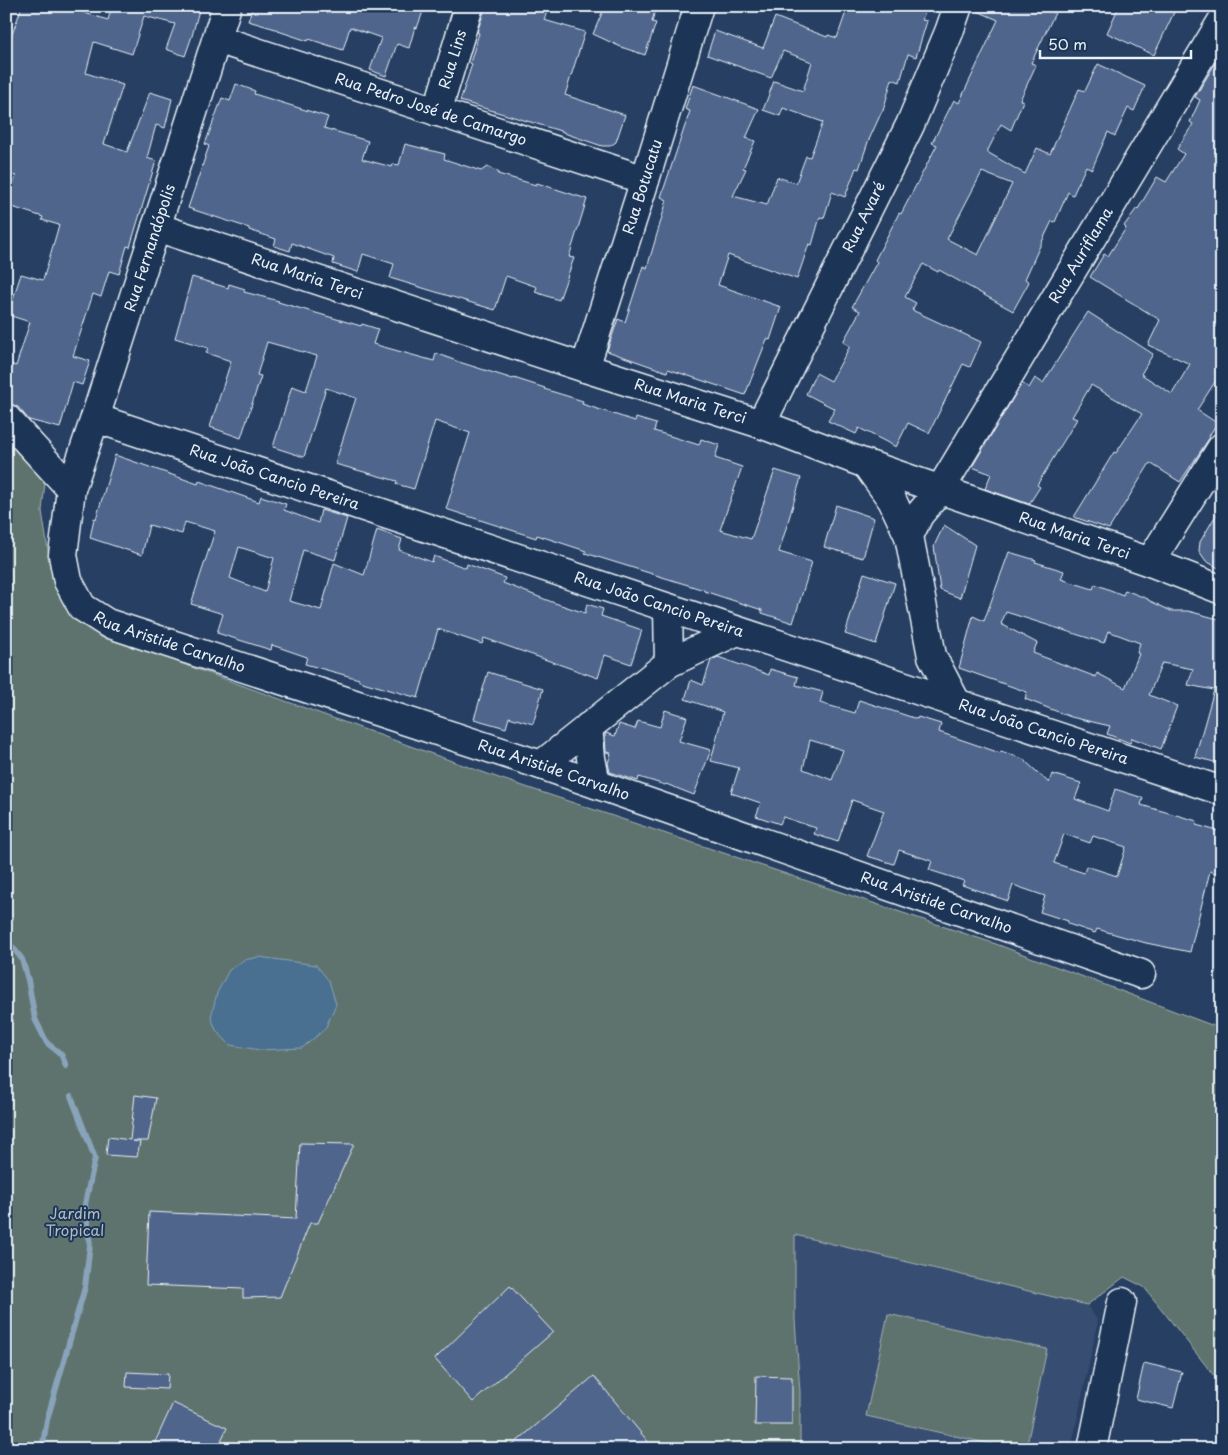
<svg xmlns="http://www.w3.org/2000/svg" width="1228" height="1455" font-family="'Playpen Sans',sans-serif">
  <rect width="100%" height="100%" fill="#273f62"/>
  <filter id="ink" filterUnits="userSpaceOnUse"><feTurbulence type="fractalNoise" baseFrequency=".02" numOctaves="2"/><feDisplacementMap in="SourceGraphic" scale="10" xChannelSelector="R" yChannelSelector="G"/><feConvolveMatrix kernelMatrix="1 2 1 2 8 2 1 2 1" color-interpolation-filters="sRGB"/></filter>
  <g filter="url(#ink)">
    <path fill="#374d72" d="M795,1235L1087,1305L1098,1321L1071,1449H800V1392L795,1320Z"/>
    <path fill="#5e736e" stroke="#a3b2b3" d="M6,434L46,473L42,511L52,576L76,616L180,663L499,778L996,944L1222,1029V1386L1144,1287L1124,1277L1087,1305L795,1235V1320L800,1392V1449H6Z
      M888,1314L1047,1349L1026,1449H1013L866,1416Z"/>
    <path fill="#496f90" stroke="#89a3ba" d="M259,957L316,965L329,981L336,1004L325,1029L302,1048L260,1050L230,1045L216,1030L211,1017L217,993L229,970L244,960Z"/>
    <g fill="none" stroke-linecap="round" stroke-linejoin="round">
      <path stroke="#89a3ba" stroke-width="6" d="M6,939L22,959L28,980L35,1019L47,1043L61,1054L66,1066
        M42,1449L47,1420L85,1287L90,1245L85,1204L95,1158L71,1096"/>
    </g>
    <path fill="#50658c" stroke="#e8f1f8" fill-rule="evenodd" d="M22,6H61L108,20L112,6H193L192,9L199,10L192,36L185,56L166,49L175,24L144,16L132,54L94,42L86,73L123,85L104,144L127,152L150,92L172,99L165,128L156,125L147,158L156,161L130,247L127,246L119,274L109,271L101,297L93,294L73,356L90,361L82,385L73,382L60,428L29,420L18,407L9,403L6,400V362L16,366L30,322L8,315L21,274L43,280L59,225L42,220L43,217L6,205L16,176L6,174V63L11,47L8,46Z
      M253,6H425L417,28L415,27L409,48L397,44L386,76L370,70L381,38L350,27L343,50L309,39L308,41L278,31L279,30L248,21Z
      M486,6H549L544,20L585,32L565,95L625,115L616,142L610,146H602L564,133V132L460,101L472,64L470,63L479,33L477,32Z
      M605,6H656L652,22L656,23L645,55L621,47L593,34Z
      M848,6H927L922,20L927,21L916,57L908,54L900,82L892,79L883,111H882L868,142L859,169L856,168L845,197L832,192L824,218L820,217L812,245L809,244L797,279L728,255L718,285L781,307L770,340L767,339L745,395L668,369L667,372L607,351L618,319L625,322L643,266L647,268L667,200L661,197L690,111L685,109L693,85L759,109L746,138L755,141L743,168L746,169L733,196L767,205L777,177L796,183L806,156L810,157L823,122L783,108L780,116L763,110L774,81L803,91L812,62L783,51L771,78L707,55L715,31L763,48L775,17L827,37L828,35L837,38Z
      M973,6H1039L1055,13L1031,63L1036,65L1020,100L1023,101L1011,130L1001,124L987,152L1025,174L1037,148L1050,154L1079,89L1085,91L1098,64L1145,86L1134,111L1128,108L1115,136L1108,132L1092,169L1086,166L1073,195L1068,192L1055,222L1052,221L1039,248L1025,279L1029,282L1013,311L939,270L938,272L923,264L905,297L916,303L912,310L981,342L970,367L963,364L929,433L908,423L896,447L859,428L856,434L828,421L835,409L806,394L816,373L831,381L850,346L843,342L860,311L852,307L877,262L875,260L899,213L901,214L937,145L932,143L954,100L959,103L998,20L973,9ZM982,172L1012,184L978,255L947,239Z
      M1119,6H1177L1154,55L1107,33Z
      M1222,52V371L1197,410L1217,423L1209,436L1210,437L1180,482L1150,463L1109,529L1074,517L1114,452L1116,453L1142,414L1091,385L1072,417L1077,419L1037,485L1040,487L1029,504L985,489L991,474L972,467L1022,383L1029,388L1035,378L1043,383L1088,312L1153,354L1141,374L1172,394L1190,364L1148,345L1160,320L1090,277L1104,254L1108,256L1126,228L1124,226L1137,208L1138,209L1157,177L1166,182L1184,154L1177,149L1193,124L1190,122L1200,100L1195,97Z
      M236,84L255,91L254,94L328,117L324,128L368,141L362,159L392,167L393,164L399,165L405,144L445,154L444,159L481,171L487,167L499,172L498,174L536,185L537,183L587,199L569,257L574,258L559,300L535,292L537,287L506,276L495,310L390,278L394,264L363,254L358,272L333,264L334,258L292,243L290,251L274,246L276,239L249,230V228L188,208L209,146L205,144L222,98L230,101Z
      M192,277L228,288L229,284L245,289L244,292L279,301L278,302L361,326L362,324L378,329L373,344L434,361L436,353L459,362L513,379L514,378L545,388L544,389L583,401L582,404L635,421L636,418L656,424L654,431L699,445L701,439L719,445L715,458L742,467L720,530L751,539L775,470L801,478L779,552L812,562L793,623L762,613V610L704,591V590L585,553L586,551L537,535L536,538L446,509L470,433L435,421L414,489L396,484L397,481L335,464L356,398L326,388L304,457L273,447L292,386L306,391L317,356L267,342L257,375L261,376L241,438L210,427L231,361L206,353L208,348L175,338Z
      M115,455L198,484L199,481L259,502L261,496L286,504L284,510L318,523L321,510L347,518L335,560L303,550L289,601L321,610L334,563L364,575L377,530L402,539L399,550L432,562L434,556L466,568L467,564L505,578L503,583L552,602L585,613L587,604L603,609L601,616L642,630L631,664L605,655L598,678L484,638L482,644L438,629L418,698L359,681V679L305,664L307,657L272,645L271,650L217,633L223,614L191,604L215,531L185,522L182,534L149,525L142,555L90,538L94,518L96,519ZM239,547L274,558L265,592L230,578Z
      M836,505L874,518L863,558L824,547Z
      M1222,505V570L1206,561L1199,551L1200,542Z
      M944,525L975,545L960,598L940,590L934,546Z
      M1009,552L1036,560L1035,562L1064,571L1061,579L1093,589L1095,584L1123,595L1125,590L1148,599V600L1171,611H1188L1222,620V764L1195,757L1214,690L1188,685L1193,669L1162,663L1149,695L1177,706L1161,749L1132,738L1130,743L1107,734L1110,726L1071,717L1025,699L1027,692L959,668L973,616L984,621ZM1006,612L1104,643L1108,631L1140,643L1137,653L1139,654L1125,688L1097,673L1096,677L1033,653L1037,643L1001,624Z
      M864,573L895,583L876,644L845,634Z
      M718,657L769,675L770,669L798,677L796,685L823,692L820,703L855,713L859,700L917,719L918,717L941,724L939,732L1000,753L1001,751L1023,759L1049,783L1052,774L1081,783L1075,799L1108,811L1115,789L1143,798L1141,805L1197,821L1196,825L1221,832L1216,850L1222,852V876L1210,871L1190,952L1146,943L1097,929L1095,933L1068,924V921L1040,912L1045,896L1013,885L1008,901L962,885L964,881L929,870L932,861L899,850L894,864L867,856L884,811L852,800L838,842L814,834L816,828L783,817L780,824L756,816L761,803L731,793L739,768L711,761L723,712L685,699L691,680L703,685L711,660ZM810,740L843,750L832,780L803,769ZM1064,834L1090,843L1093,836L1126,847L1117,876L1086,866L1084,873L1054,863Z
      M488,672L543,689L533,724L509,717L506,728L474,719Z
      M665,710L687,717L679,741L711,750L694,795L666,784L665,785L639,777L638,781L610,772L608,763L611,753L606,752L605,734L606,733L615,736L619,724L635,729L638,721L660,727Z
      M135,1095L156,1098L148,1141H133L140,1142L137,1157L106,1155L108,1137L130,1140Z
      M300,1143L354,1144L318,1223H310L280,1297L243,1298V1289L146,1285L149,1212L296,1219Z
      M510,1286L553,1332L473,1402L435,1359Z
      M1144,1363L1182,1372L1173,1408L1136,1399Z
      M127,1372L168,1374L167,1389L126,1387Z
      M594,1376L654,1449H508Z
      M756,1376L792,1377V1425H755Z
      M173,1403L227,1428L217,1449H152Z"/>
    <g fill="none" stroke-linecap="round" stroke-linejoin="round">
      <g stroke="#e8f1f8" stroke-width="31">
        <g id="minor">
          <path id="s1" d="M227,6L95,418L71,489L63,555L68,581L82,607L107,623L541,765L1141,974"/>
          <path id="s2" d="M217,39L645,180"/>
          <path id="s3" d="M437,112L469,6"/>
          <path id="s4" d="M156,227L585,368L761,424L866,464L1150,562L1222,590"/>
          <path id="s5" d="M585,368L645,180L699,6"/>
          <path d="M6,418L71,489"/>
          <path id="s6" d="M95,418L1222,791"/>
          <path id="s7" d="M761,424L910,125L949,32L958,6"/>
          <path d="M866,464L892,500L909,536"/>
          <path d="M1150,562L1222,447"/>
          <path d="M668,608L669,663"/>
          <path id="s8" d="M957,704L932,656L909,536L919,515L940,490L1222,21"/>
          <path d="M588,727L591,758L596,784"/>
          <path d="M541,765L669,663L737,631"/>
          <path d="M1092,1449L1122,1302"/>
        </g>
      </g>
      <use href="#minor" stroke="#1d3557" stroke-width="28"/>
    </g>
  </g>
  <g text-anchor="middle" stroke-width="4" stroke-linejoin="round" paint-order="stroke">
    <g font-size="15" fill="#e8f1f8" stroke="#1d3557">
      <text dy="5" stroke="none"><textPath href="#s3" startOffset="55">Rua Lins</textPath></text>
      <text dy="5" stroke="none"><textPath href="#s2" startOffset="225">Rua Pedro José de Camargo</textPath></text>
      <text dy="5" stroke="none"><textPath href="#s5" startOffset="190">Rua Botucatu</textPath></text>
      <text dy="5" stroke="none"><textPath href="#s7" startOffset="231">Rua Avaré</textPath></text>
      <text transform="translate(150 248) rotate(-72)" y="5">Rua Fernandópolis</text>
      <text dy="5" stroke="none"><textPath href="#s8" startOffset="506">Rua Auriflama</textPath></text>
      <text dy="5" stroke="none"><textPath href="#s4" startOffset="159">Rua Maria Terci</textPath></text>
      <text dy="5" stroke="none"><textPath href="#s4" startOffset="562">Rua Maria Terci</textPath></text>
      <text dy="5" stroke="none"><textPath href="#s6" startOffset="189">Rua João Cancio Pereira</textPath></text>
      <text dy="5" stroke="none"><textPath href="#s4" startOffset="969">Rua Maria Terci</textPath></text>
      <text dy="5" stroke="none"><textPath href="#s6" startOffset="594">Rua João Cancio Pereira</textPath></text>
      <text dy="5" stroke="none"><textPath href="#s1" startOffset="725">Rua Aristide Carvalho</textPath></text>
      <text dy="5" stroke="none"><textPath href="#s6" startOffset="999">Rua João Cancio Pereira</textPath></text>
      <text dy="5" stroke="none"><textPath href="#s1" startOffset="1130">Rua Aristide Carvalho</textPath></text>
      <text dy="5" stroke="none"><textPath href="#s1" startOffset="1535">Rua Aristide Carvalho</textPath></text>
    </g>
    <g font-size="15" fill="#b1bfc1" stroke="#1d3557">
      <text x="75" y="1219">Jardim<tspan x="75" dy="17">Tropical</tspan></text>
    </g>
  </g>
  <rect width="1228" height="1455" fill="none" stroke="#1d3557" stroke-width="25"/>
  <rect x="12" y="12" width="1203" height="1430" fill="none" stroke="#e8f1f8" stroke-width="2" filter="url(#ink)"/>
  <path d="M1040 50v8h151v-8" fill="none" stroke="#e8f1f8" stroke-width="2.5"/>
  <text x="1048" y="50" font-size="15" fill="#e8f1f8" stroke="#1d3557" stroke-width="4" paint-order="stroke">50 m</text>
</svg>
